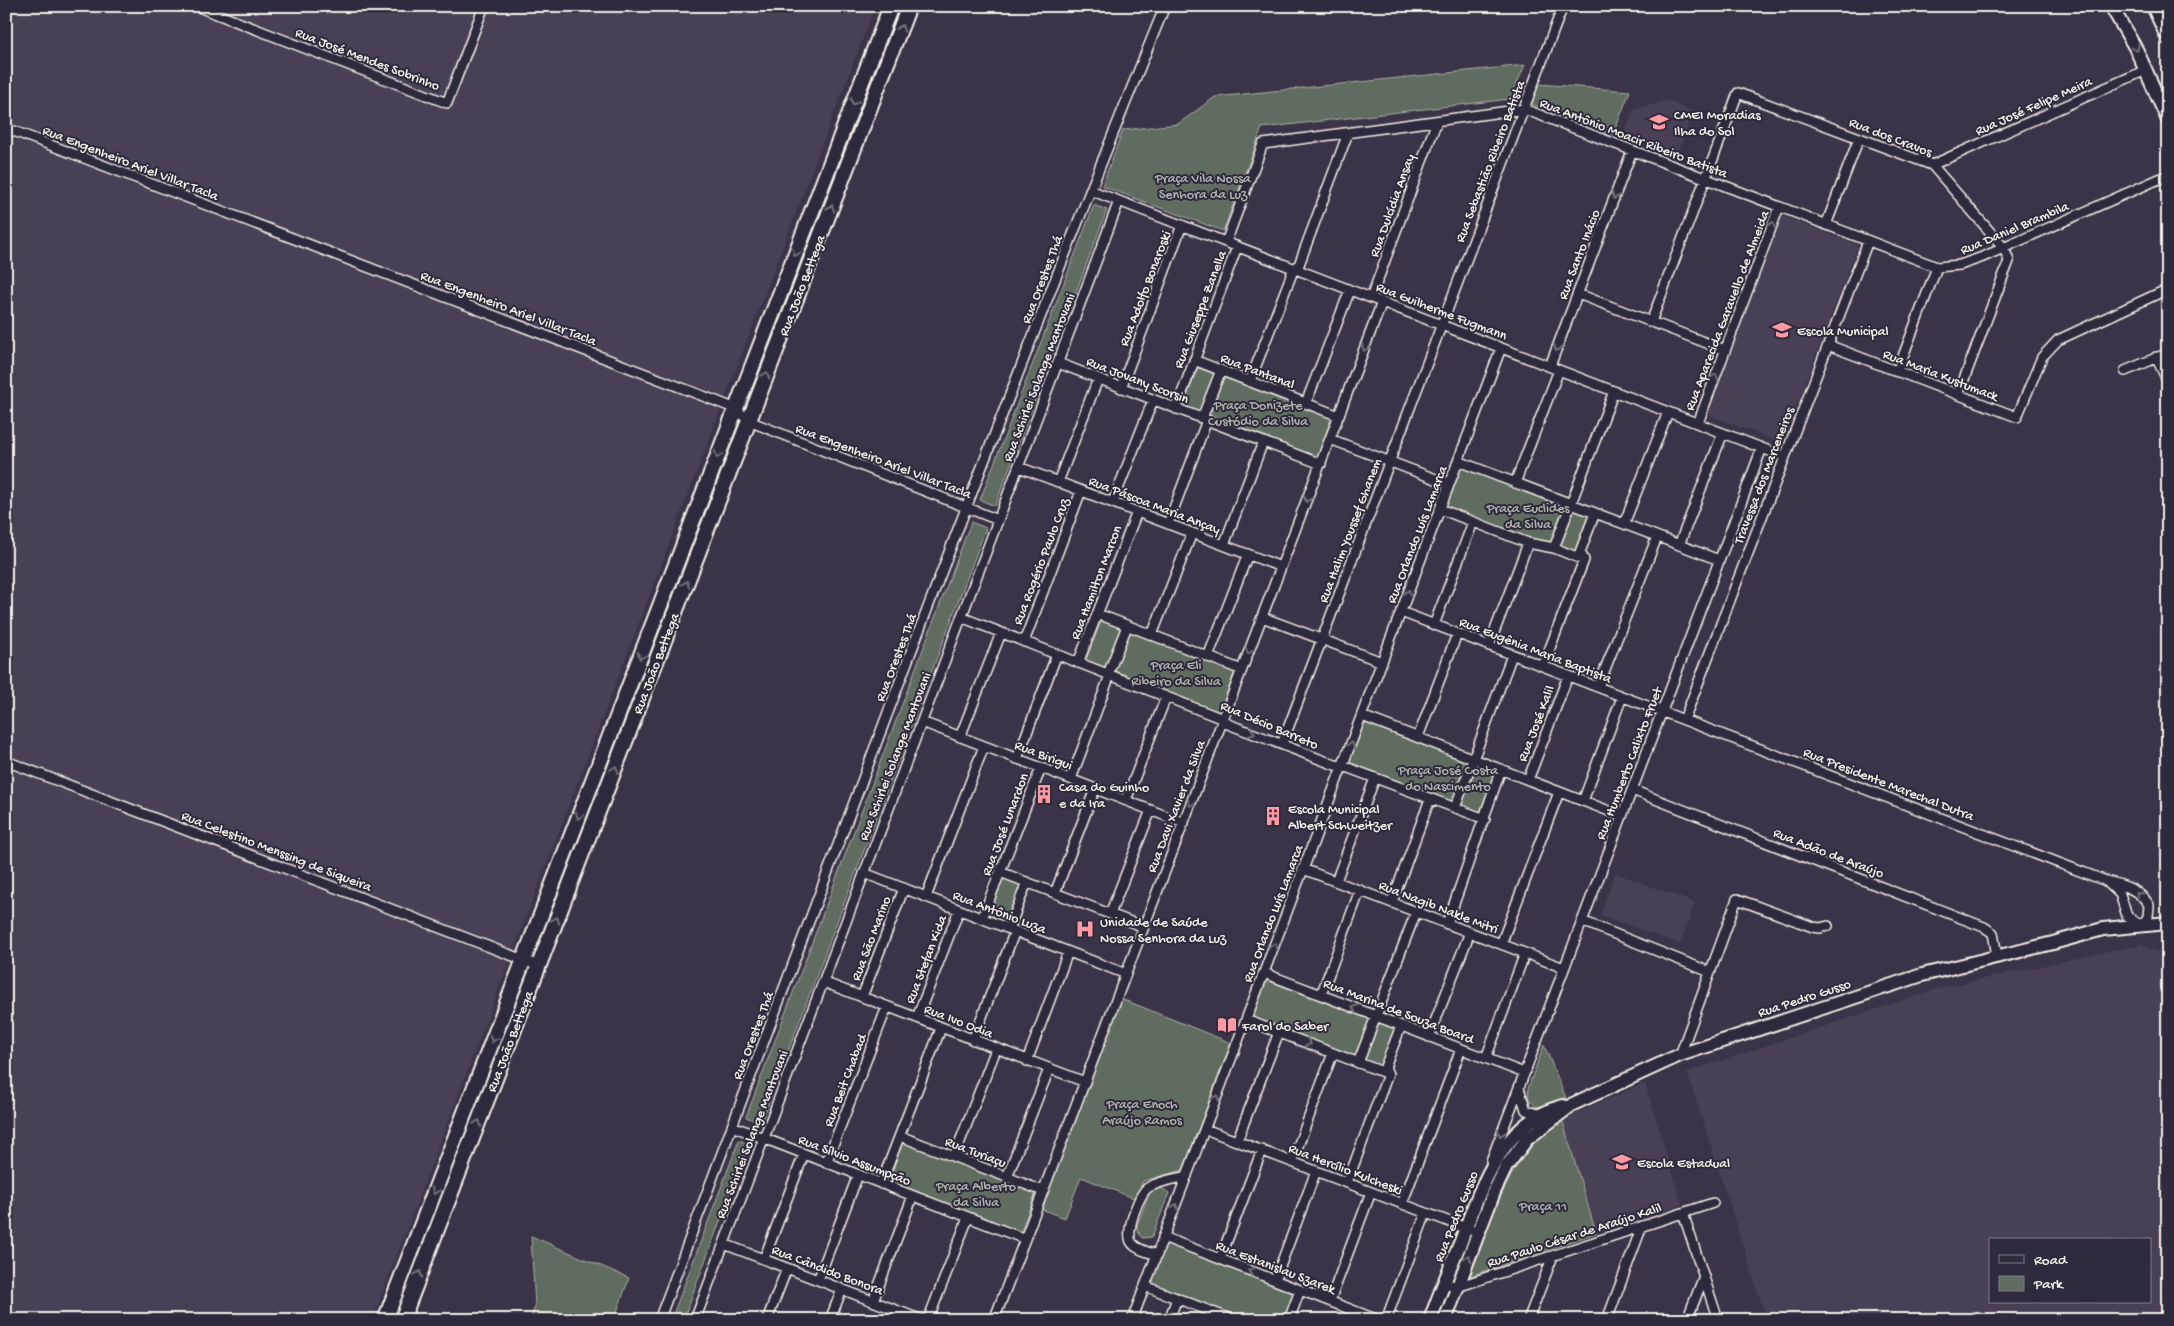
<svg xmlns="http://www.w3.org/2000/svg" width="2174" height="1326" font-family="'Gochi Hand',sans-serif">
  <rect width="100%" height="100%" fill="#3b3448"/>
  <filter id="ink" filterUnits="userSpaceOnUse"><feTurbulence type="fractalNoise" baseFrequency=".02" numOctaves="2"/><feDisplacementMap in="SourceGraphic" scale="10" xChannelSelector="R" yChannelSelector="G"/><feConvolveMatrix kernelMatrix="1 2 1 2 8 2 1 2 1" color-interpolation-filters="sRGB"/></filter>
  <g filter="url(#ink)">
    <path fill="#4a4056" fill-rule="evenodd" d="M6,6H875L372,1320H6Z
      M1668,101L1693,112L1677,153L1625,132L1635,109Z
      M1782,216L1858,245L1782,443L1706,414Z
      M1615,873L1695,903L1680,944L1600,915Z
      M2142,944L2168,958V1320H1767L1687,1072L1937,989ZM1990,1240H2150V1302H1990Z
      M1645,1083L1682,1205L1596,1233L1562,1119Z"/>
    <path fill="#606c61" stroke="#aaaea4" d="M1525,65L1510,99L1262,128L1223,231L1102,186L1123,130L1178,124L1215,97Z
      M1538,84L1630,91L1613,135L1531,104Z
      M1094,205L1107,210L995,506L980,500Z
      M1198,368L1333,419L1318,457L1183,406Z
      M1461,467L1590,516L1577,553L1551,543L1528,538L1445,507Z
      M971,522L986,528L761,1123L746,1117Z
      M1102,619L1235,671L1219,714L1085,662Z
      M1364,723L1495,772L1480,812L1349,762Z
      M1004,877L1022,884L1006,924L988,917Z
      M1267,978L1396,1027L1380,1067L1252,1018Z
      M1122,999L1231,1043L1183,1170L1143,1181L1136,1199L1081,1177L1065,1218L1041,1209Z
      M1544,1045L1566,1098L1537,1107L1529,1100L1528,1088Z
      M1562,1119L1596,1233L1470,1276C1494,1215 1506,1158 1562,1119Z
      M739,1140L749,1144L683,1320H671Z
      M902,1140L1036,1192L1020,1233L886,1181Z
      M1156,1188H1162L1169,1193L1152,1237L1142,1238L1137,1230V1225L1150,1192Z
      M531,1236L629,1278L614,1320H529L535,1307Z
      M1165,1243L1295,1293L1284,1320H1248L1150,1282Z"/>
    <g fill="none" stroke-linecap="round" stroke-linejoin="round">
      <g stroke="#f4f1e8" stroke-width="12">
        <path id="minor" d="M196,6L447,103L484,6
          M6,128L716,401L736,409L749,421L759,425L998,520
          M1932,165L2146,70
          M1090,190L1785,457
          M1826,225L1859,138
          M1226,242L1263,144L1524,109L1937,267L1960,265L1983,257L2168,175
          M1297,270L1348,133
          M1578,294L1725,350
          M1371,298L1437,121
          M1651,322L1738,93L1932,165L2004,248L2009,261L1958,395
          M1828,345L2017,417L2042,357L2058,340L2168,289
          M2156,357L2168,382
          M1194,360L1339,416
          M1058,363L1321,464
          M1550,366L1632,151
          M2125,371L2168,353
          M1897,372L1937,267
          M1250,381L1294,268
          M1121,388L1182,225
          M1306,403L1350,290
          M1176,409L1237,247
          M1202,418L1221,370
          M1698,423L1779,207
          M1330,439L1449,484
          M1458,461L1719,560
          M1019,467L1281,567
          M1058,482L1098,379
          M1515,483L1559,370
          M1113,502L1153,400
          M1440,509L1528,543L1554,548L1584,560
          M1168,524L1207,420
          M1624,524L1668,412
          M1224,545L1263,442
          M1679,545L1723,433
          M1554,548L1614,391
          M1401,612L2106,881C2123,885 2139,889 2149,905L2148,917L2141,926L2127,916L2120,894L2106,881
          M1098,614L1242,670
          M961,617L1223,719L1228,724L1335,765L1343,766L1485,819
          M1262,617L1382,662
          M1434,625L1473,522
          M1152,635L1192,533
          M1024,642L1081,491
          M1489,646L1528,543
          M1208,657L1248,554
          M1078,663L1137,512
          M1543,666L1584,560L1580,552L1595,513
          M1108,674L1127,626
          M1598,687L1657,537
          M1362,716L1622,816
          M1684,720L1868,241
          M922,722L1184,823
          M960,737L1001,633
          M1418,737L1457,634
          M1282,744L1563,6
          M1017,759L1057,654
          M6,761L539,966
          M1071,779L1110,675
          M1528,780L1568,676
          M1632,790L1984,927L1993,933L1997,956
          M1126,800L1166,697
          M1583,801L1622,697
          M1455,808L1512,655
          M1303,869L1564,968
          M1000,872L1144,927
          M864,873L1126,974
          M1336,881L1375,778
          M1055,893L1095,789
          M926,897L984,746
          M1392,902L1430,799
          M1110,914L1151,810
          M982,918L1041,768
          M1582,921L1710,972
          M1447,924L1501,769
          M1009,929L1027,882
          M1501,944L1559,792
          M1264,973L1524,1073
          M823,982L1085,1082
          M1321,995L1360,890
          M862,997L904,888
          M917,1018L959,910
          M1246,1020L1388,1074
          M1429,1037L1470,932
          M973,1040L1015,931
          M1680,1055L1737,899L1813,927L1820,928L1828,926
          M1486,1058L1525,953
          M1027,1061L1068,952
          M1358,1063L1416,912
          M1519,1088L1526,1110L1540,1115
          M732,1126L1025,1239
          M1205,1129L1471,1230
          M900,1136L1043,1191
          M1237,1141L1279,1032
          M954,1157L996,1049
          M1491,1161L1762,448
          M1292,1162L1333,1053
          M826,1163L887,1007
          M1007,1177L1049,1069
          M1347,1183L1388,1074L1385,1067L1401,1026
          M881,1184L941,1028
          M1402,1204L1461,1049
          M1683,1213L1718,1320
          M1163,1237L1378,1320
          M724,1244L922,1320
          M1157,1255C1149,1252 1137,1250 1132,1243C1124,1234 1139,1192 1149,1187C1160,1181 1175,1179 1187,1176
          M764,1259L804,1154
          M1220,1259L1262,1150
          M818,1280L858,1175
          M1275,1280L1316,1171
          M1445,1283L1457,1287L1713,1203
          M1145,1286L1233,1320
          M873,1301L913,1196
          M1330,1301L1371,1192
          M659,1320C825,881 987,440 1165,6
          M695,1320L1119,201
          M767,1320L787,1268
          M830,1320L842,1289
          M928,1320L968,1218
          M994,1320L1382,302
          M1132,1320L1501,348
          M1169,1320L1177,1298
          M1289,1320L1300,1290
          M1386,1320L1426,1213
          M1528,1320L1553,1256
          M1607,1320L1642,1226
          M1687,1320L1704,1276"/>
      </g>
      <g stroke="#f4f1e8" stroke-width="16">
        <path id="secondary" d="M2111,6L2136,49L2168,120
          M2153,6L2168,39
          M1430,1320C1440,1293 1450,1267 1461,1241C1480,1189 1502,1121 1563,1106
          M1445,1320L1494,1192L1506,1167L1527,1139L1573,1104L1680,1055L1922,975L2053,943L2103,929L2168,923"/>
      </g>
      <g stroke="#f4f1e8" stroke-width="18">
        <path id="primary" d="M385,1320L891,6
          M402,1320L909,6"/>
      </g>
      <use href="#minor" stroke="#2f2a3d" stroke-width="9"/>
      <use href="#secondary" stroke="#2f2a3d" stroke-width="12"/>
      <use href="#primary" stroke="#2f2a3d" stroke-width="14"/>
    </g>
    <defs><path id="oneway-chevron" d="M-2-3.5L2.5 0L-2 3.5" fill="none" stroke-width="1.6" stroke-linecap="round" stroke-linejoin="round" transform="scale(1.25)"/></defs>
    <g stroke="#747079">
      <use href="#oneway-chevron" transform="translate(901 28) rotate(-69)"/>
      <use href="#oneway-chevron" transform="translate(2136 48) rotate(63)"/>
      <use href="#oneway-chevron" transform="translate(854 102) rotate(111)"/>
      <use href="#oneway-chevron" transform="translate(1615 196) rotate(111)"/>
      <use href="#oneway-chevron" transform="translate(831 208) rotate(-69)"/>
      <use href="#oneway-chevron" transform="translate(1772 225) rotate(-69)"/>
      <use href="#oneway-chevron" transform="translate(796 253) rotate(111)"/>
      <use href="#oneway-chevron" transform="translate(1365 348) rotate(111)"/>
      <use href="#oneway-chevron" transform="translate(1557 348) rotate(111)"/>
      <use href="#oneway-chevron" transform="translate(766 375) rotate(-69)"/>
      <use href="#oneway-chevron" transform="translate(1715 377) rotate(-69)"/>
      <use href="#oneway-chevron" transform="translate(718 455) rotate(111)"/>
      <use href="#oneway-chevron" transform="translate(1307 499) rotate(111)"/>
      <use href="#oneway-chevron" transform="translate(686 584) rotate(-69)"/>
      <use href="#oneway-chevron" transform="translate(1408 593) rotate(-69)"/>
      <use href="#oneway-chevron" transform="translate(1249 651) rotate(111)"/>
      <use href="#oneway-chevron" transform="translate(641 656) rotate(111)"/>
      <use href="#oneway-chevron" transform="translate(1252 733) rotate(21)"/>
      <use href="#oneway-chevron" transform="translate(1351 745) rotate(-69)"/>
      <use href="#oneway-chevron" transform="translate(615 769) rotate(-69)"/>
      <use href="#oneway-chevron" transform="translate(1191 803) rotate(111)"/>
      <use href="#oneway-chevron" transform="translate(579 816) rotate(111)"/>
      <use href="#oneway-chevron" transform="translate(2139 895) rotate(-140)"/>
      <use href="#oneway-chevron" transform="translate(556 920) rotate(-69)"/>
      <use href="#oneway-chevron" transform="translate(1274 946) rotate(-69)"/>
      <use href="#oneway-chevron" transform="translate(1355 1008) rotate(-159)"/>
      <use href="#oneway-chevron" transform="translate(493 1039) rotate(111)"/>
      <use href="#oneway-chevron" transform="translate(1308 1043) rotate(21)"/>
      <use href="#oneway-chevron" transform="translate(1216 1098) rotate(-69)"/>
      <use href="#oneway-chevron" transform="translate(478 1123) rotate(-69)"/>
      <use href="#oneway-chevron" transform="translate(1501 1133) rotate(111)"/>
      <use href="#oneway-chevron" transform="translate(435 1191) rotate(111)"/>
      <use href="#oneway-chevron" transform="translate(1175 1207) rotate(-69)"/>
      <use href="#oneway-chevron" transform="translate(1468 1258) rotate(-69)"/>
      <use href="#oneway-chevron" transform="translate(1251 1271) rotate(-159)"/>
      <use href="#oneway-chevron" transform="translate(419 1274) rotate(-69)"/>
    </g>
  </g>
  <defs>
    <g id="school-bare" transform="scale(1.5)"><path d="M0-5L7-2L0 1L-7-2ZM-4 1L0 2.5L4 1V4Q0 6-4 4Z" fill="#ff9aa2" stroke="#2f2a3d" stroke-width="2.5" paint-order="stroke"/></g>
    <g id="building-bare" transform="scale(1.5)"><path d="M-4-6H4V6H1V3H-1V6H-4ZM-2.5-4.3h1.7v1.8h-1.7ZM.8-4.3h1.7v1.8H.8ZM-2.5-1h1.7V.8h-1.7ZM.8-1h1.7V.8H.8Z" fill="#ff9aa2" stroke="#2f2a3d" stroke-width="2.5" paint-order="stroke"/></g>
    <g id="hospital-bare" transform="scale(1.5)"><path d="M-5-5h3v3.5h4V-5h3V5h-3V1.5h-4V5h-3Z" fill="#ff9aa2" stroke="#2f2a3d" stroke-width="2.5" paint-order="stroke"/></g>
    <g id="library-bare" transform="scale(1.5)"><path d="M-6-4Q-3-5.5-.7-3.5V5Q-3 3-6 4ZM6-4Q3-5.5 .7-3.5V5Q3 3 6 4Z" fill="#ff9aa2" stroke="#2f2a3d" stroke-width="2.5" paint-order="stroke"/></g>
  </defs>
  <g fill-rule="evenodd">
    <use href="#school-bare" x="1659" y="122"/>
    <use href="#school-bare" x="1782" y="330"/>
    <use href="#building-bare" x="1044" y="794"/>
    <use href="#building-bare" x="1273" y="816"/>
    <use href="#hospital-bare" x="1085" y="929"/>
    <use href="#library-bare" x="1227" y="1025"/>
    <use href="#school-bare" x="1622" y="1162"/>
  </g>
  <g text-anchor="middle" stroke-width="4" stroke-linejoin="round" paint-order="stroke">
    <g font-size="14" fill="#f4f1e8" stroke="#2f2a3d">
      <text transform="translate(368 58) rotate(21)" y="5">Rua José Mendes Sobrinho</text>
      <text transform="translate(2033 105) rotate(-24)" y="5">Rua José Felipe Meira</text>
      <text transform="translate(1891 136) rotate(21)" y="5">Rua dos Cravos</text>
      <text transform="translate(1634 137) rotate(21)" y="5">Rua Antônio Moacir Ribeiro Batista</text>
      <text transform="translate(1489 161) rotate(-69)" y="5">Rua Sebastião Ribeiro Batista</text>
      <text transform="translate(131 162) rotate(21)" y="5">Rua Engenheiro Ariel Villar Tacla</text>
      <text transform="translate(1391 205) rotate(-70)" y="5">Rua Dulcídia Ansay</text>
      <text transform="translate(2014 227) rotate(-23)" y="5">Rua Daniel Brambila</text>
      <text transform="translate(1578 254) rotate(-69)" y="5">Rua Santo Inácio</text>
      <text transform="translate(1041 279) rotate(-69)" y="5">Rua Orestes Thá</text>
      <text transform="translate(801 285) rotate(-69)" y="5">Rua João Bettega</text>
      <text transform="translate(1144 288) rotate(-69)" y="5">Rua Adolfo Bonaroski</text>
      <text transform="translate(509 307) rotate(21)" y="5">Rua Engenheiro Ariel Villar Tacla</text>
      <text transform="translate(1199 309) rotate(-69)" y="5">Rua Giuseppe Zanella</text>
      <text transform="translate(1442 310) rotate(21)" y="5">Rua Guilherme Fugmann</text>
      <text transform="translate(1726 310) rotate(-69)" y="5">Rua Aparecida Garavello de Almeida</text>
      <text transform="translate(1258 370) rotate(21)" y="5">Rua Pantanal</text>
      <text transform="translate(1941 374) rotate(21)" y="5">Rua Maria Kustumack</text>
      <text transform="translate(1038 377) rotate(-69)" y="5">Rua Schirlei Solange Mantovani</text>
      <text transform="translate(1138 379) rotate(21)" y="5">Rua Jovany Scorsin</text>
      <text transform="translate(884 460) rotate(21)" y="5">Rua Engenheiro Ariel Villar Tacla</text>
      <text transform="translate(1763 475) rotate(-69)" y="5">Travessa dos Marceneiros</text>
      <text transform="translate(1155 504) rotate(21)" y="5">Rua Páscoa Maria Ançay</text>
      <text transform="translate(1349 530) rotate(-69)" y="5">Rua Halim Youssef Ghanem</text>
      <text transform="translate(1416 534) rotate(-69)" y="5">Rua Orlando Luís Lamarca</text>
      <text transform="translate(1040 561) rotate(-69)" y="5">Rua Rogério Paulo Cruz</text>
      <text transform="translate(1095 582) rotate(-69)" y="5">Rua Hamilton Marcon</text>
      <text transform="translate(1536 649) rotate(21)" y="5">Rua Eugênia Maria Baptista</text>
      <text transform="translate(895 657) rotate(-69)" y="5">Rua Orestes Thá</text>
      <text transform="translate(655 663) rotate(-69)" y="5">Rua João Bettega</text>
      <text transform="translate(1535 723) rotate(-69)" y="5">Rua José Kalil</text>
      <text transform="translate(1270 724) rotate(23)" y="5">Rua Décio Barreto</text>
      <text transform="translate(1044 754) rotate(21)" y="5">Rua Birigui</text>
      <text transform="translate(894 756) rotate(-69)" y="5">Rua Schirlei Solange Mantovani</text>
      <text transform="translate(1628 763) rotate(-69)" y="5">Rua Humberto Calixto Fruet</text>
      <text transform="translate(1889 783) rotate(21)" y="5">Rua Presidente Marechal Dutra</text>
      <text transform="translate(1175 806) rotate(-69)" y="5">Rua Davi Xavier da Silva</text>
      <text transform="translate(1004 824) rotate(-69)" y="5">Rua José Lunardon</text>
      <text transform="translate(277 850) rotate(21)" y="5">Rua Celestino Menssing de Siqueira</text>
      <text transform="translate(1829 852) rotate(21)" y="5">Rua Adão de Araújo</text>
      <text transform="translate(1439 906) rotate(21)" y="5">Rua Nagib Nakle Mitri</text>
      <text transform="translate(1000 911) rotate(21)" y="5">Rua Antônio Luza</text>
      <text transform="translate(1272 913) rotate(-69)" y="5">Rua Orlando Luís Lamarca</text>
      <text transform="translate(870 938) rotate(-69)" y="5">Rua São Marino</text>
      <text transform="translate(925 959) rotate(-69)" y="5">Rua Stefan Kida</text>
      <text transform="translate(1804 997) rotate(-18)" y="5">Rua Pedro Gusso</text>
      <text transform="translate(1399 1010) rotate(21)" y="5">Rua Marina de Souza Board</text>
      <text transform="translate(959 1020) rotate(21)" y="5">Rua Ivo Odia</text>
      <text transform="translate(752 1035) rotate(-69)" y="5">Rua Orestes Thá</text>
      <text transform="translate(509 1041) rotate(-69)" y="5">Rua João Bettega</text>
      <text transform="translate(844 1080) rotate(-69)" y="5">Rua Beit Chabad</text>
      <text transform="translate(751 1134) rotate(-69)" y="5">Rua Schirlei Solange Mantovani</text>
      <text transform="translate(976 1151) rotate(21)" y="5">Rua Turiaçu</text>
      <text transform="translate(855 1159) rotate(21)" y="5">Rua Sílvio Assumpção</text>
      <text transform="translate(1346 1168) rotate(21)" y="5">Rua Hercílio Kulcheski</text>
      <text transform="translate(1455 1216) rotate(-68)" y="5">Rua Pedro Gusso</text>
      <text transform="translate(1574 1234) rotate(-18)" y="5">Rua Paulo César de Araújo Kalil</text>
      <text transform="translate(1276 1266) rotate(21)" y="5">Rua Estanislau Szarek</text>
      <text transform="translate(828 1269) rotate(21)" y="5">Rua Cândido Bonora</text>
    </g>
    <g font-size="14" fill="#f4f1e8" stroke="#2f2a3d" text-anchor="start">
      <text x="1674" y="119">CMEI Moradias<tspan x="1674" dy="16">Ilha do Sol</tspan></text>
      <text x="1797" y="335">Escola Municipal</text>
      <text x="1059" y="791">Casa do Guinho<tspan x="1059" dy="16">e da Ira</tspan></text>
      <text x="1288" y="813">Escola Municipal<tspan x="1288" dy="16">Albert Schweitzer</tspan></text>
      <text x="1100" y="926">Unidade de Saúde<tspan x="1100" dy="16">Nossa Senhora da Luz</tspan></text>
      <text x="1242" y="1030">Farol do Saber</text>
      <text x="1637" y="1167">Escola Estadual</text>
    </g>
    <g font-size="14" fill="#b1b5ab" stroke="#2f2a3d">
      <text x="1203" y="182">Praça Vila Nossa<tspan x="1203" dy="16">Senhora da Luz</tspan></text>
      <text x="1258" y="409">Praça Donizete<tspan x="1258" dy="16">Custódio da Silva</tspan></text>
      <text x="1528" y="512">Praça Euclides<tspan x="1528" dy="16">da Silva</tspan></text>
      <text x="1176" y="669">Praça Eli<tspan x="1176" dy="16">Ribeiro da Silva</tspan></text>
      <text x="1448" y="774">Praça José Costa<tspan x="1448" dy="16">do Nascimento</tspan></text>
      <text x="1142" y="1108">Praça Enoch<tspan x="1142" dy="16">Araújo Ramos</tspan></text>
      <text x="976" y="1190">Praça Alberto<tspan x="976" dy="16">da Silva</tspan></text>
      <text x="1543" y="1210">Praça 11</text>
    </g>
  </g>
  <rect width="2174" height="1326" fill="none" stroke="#2f2a3d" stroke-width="25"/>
  <rect x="12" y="12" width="2149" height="1301" fill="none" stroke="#f4f1e8" stroke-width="2" filter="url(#ink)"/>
  <rect x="1989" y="1238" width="162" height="65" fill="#2f2a3d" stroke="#7e7a81"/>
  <rect x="1999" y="1255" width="25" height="8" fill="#2f2a3d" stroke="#7e7a81"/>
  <text x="2034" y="1264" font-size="15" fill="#f4f1e8">Road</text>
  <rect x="1999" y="1276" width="25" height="15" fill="#606c61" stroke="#7e7a81"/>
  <text x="2034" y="1288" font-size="15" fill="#f4f1e8">Park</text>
</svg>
